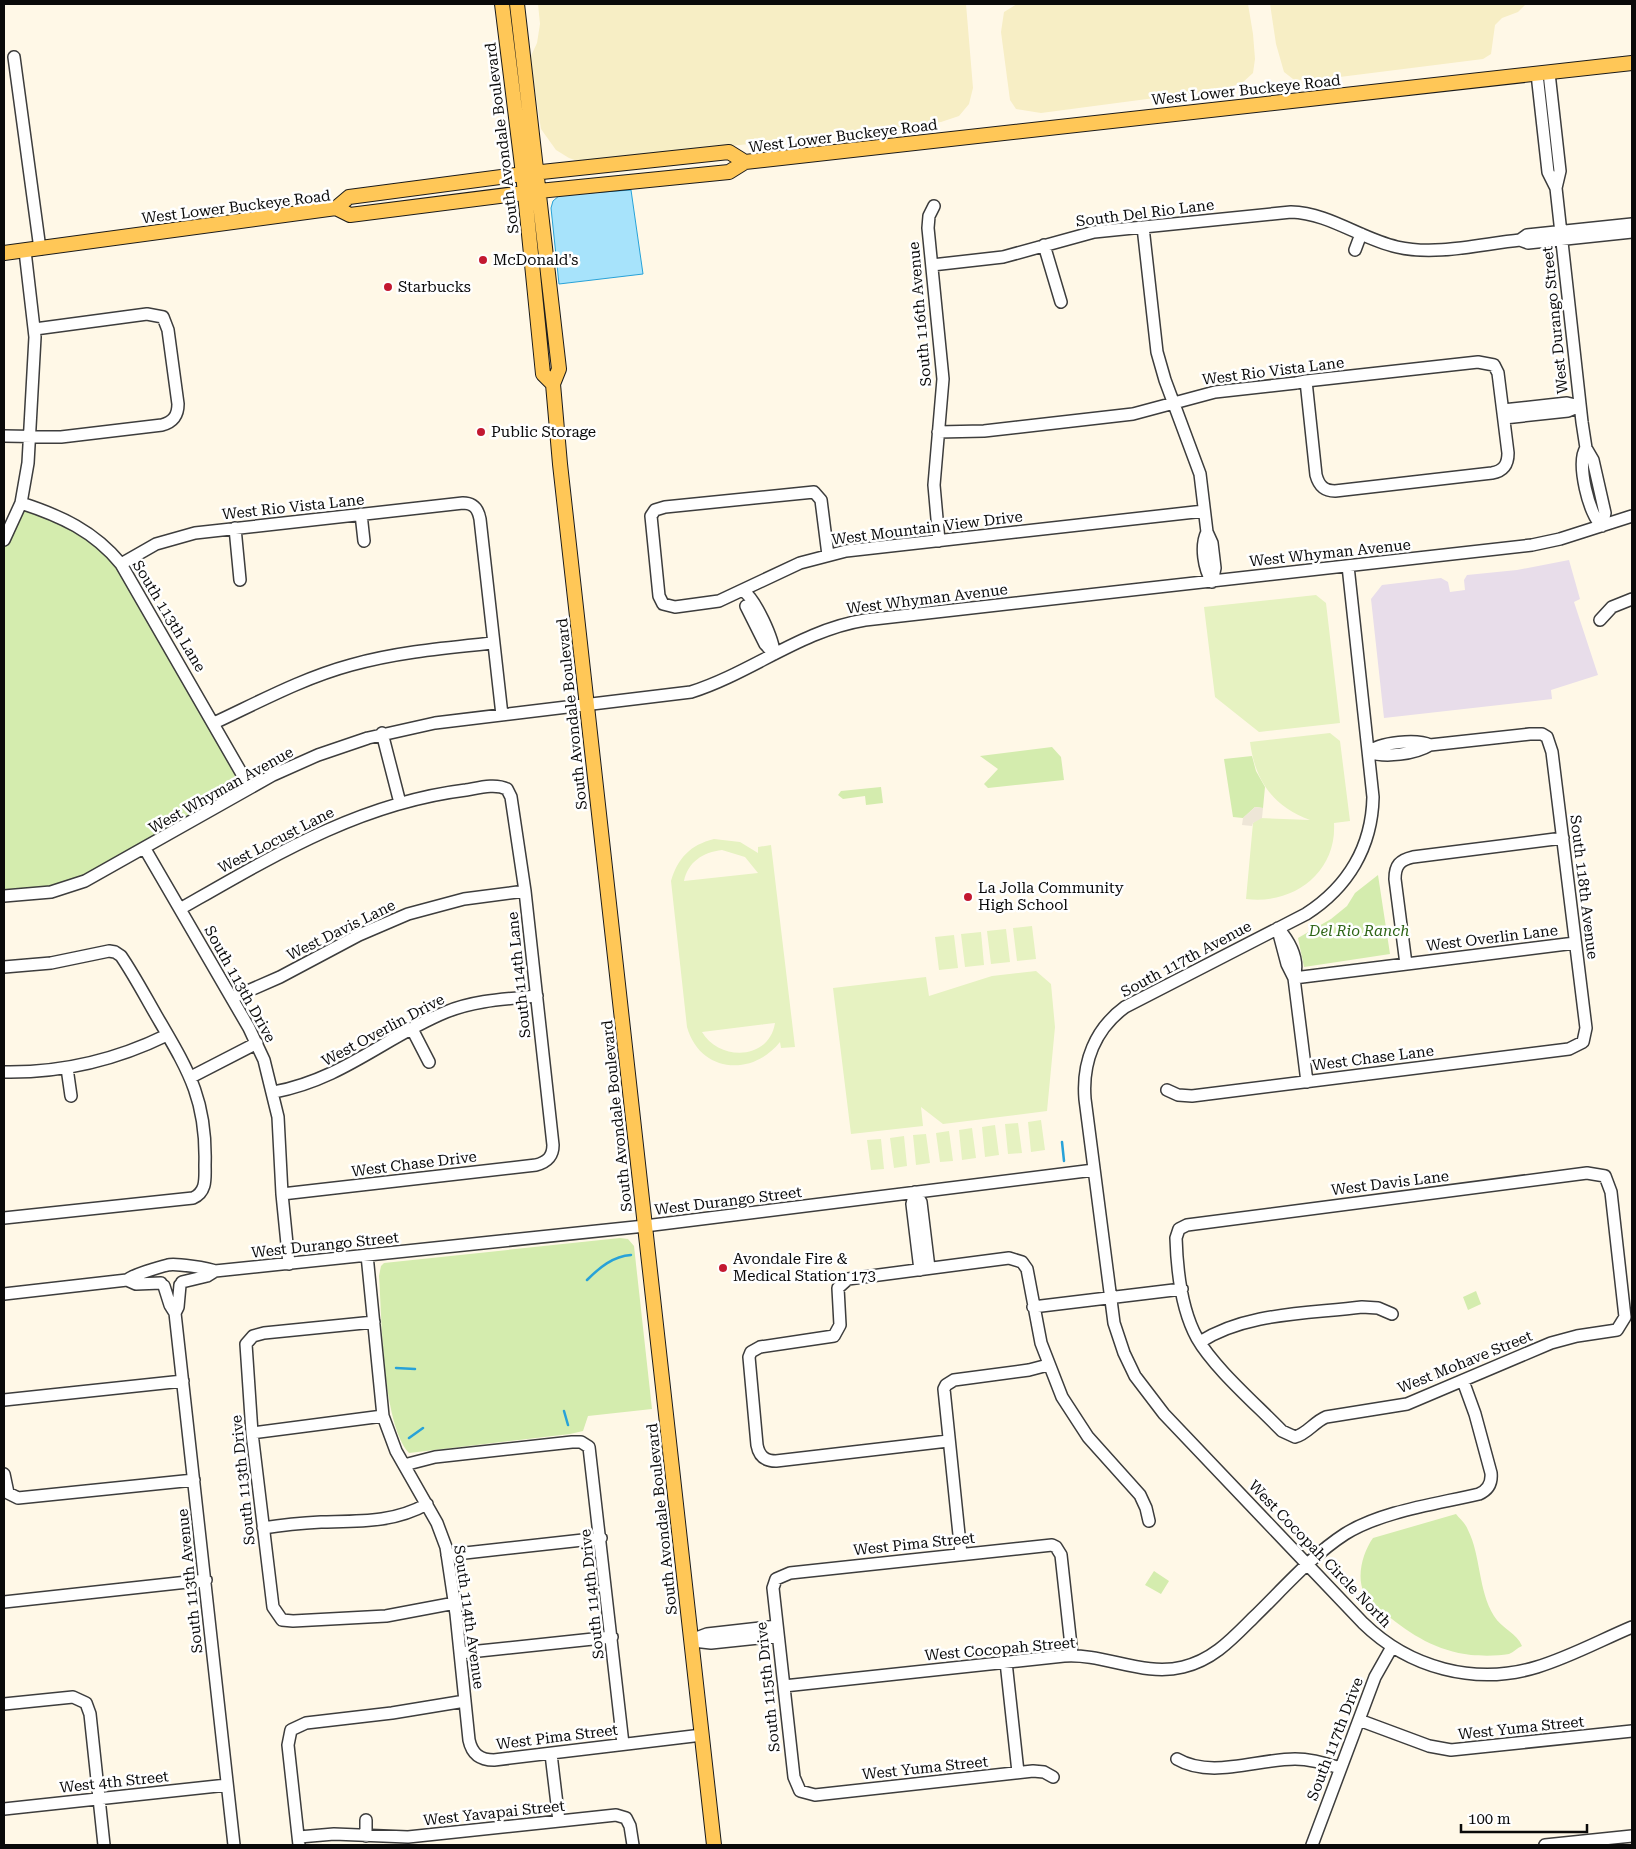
<svg xmlns="http://www.w3.org/2000/svg" width="1636" height="1849" font-family="'Roboto Serif',serif">
  <rect width="100%" height="100%" fill="#fff8e7"/>
  <path fill="#e8ddea" d="M1569,560L1580,599L1574,602L1598,675L1551,690L1552,699L1384,718L1371,599L1382,585L1441,578L1448,582L1450,592L1465,590L1464,580L1467,575L1517,570Z"/>
  <path fill="#f7eec5" d="M538,4H966L973,88L969,104L959,116L941,122L583,163L569,158L556,150L541,129L530,58L537,43L540,24Z
    M1017,4H1248L1253,34L1255,59L1253,73L1242,83L1223,89L1041,113L1016,109L1010,100L1001,32L1004,12Z
    M1270,4H1526L1518,12L1502,18L1495,25L1491,54L1483,59L1308,81L1293,79L1284,72L1276,44Z"/>
  <path fill="#d4ecae" d="M21,503L44,511L109,550L250,788L85,881L4,896V540Z
    M1052,747L1061,757L1064,780L988,788L984,784L998,769L980,756Z
    M1252,756L1256,771L1265,787L1263,808L1255,807L1243,818L1233,817L1224,759Z
    M881,787L883,803L866,805L865,796L843,799L838,795L841,791Z
    M1378,875L1390,954L1304,967L1298,938L1331,919L1347,906L1355,893Z
    M620,1238L628,1239L634,1246L652,1409L588,1416L583,1431L570,1434L409,1453C382,1423 382,1318 379,1276L381,1266L384,1263Z
    M1476,1291L1481,1304L1468,1310L1463,1297Z
    M1456,1514C1460,1519 1466,1524 1468,1530C1481,1556 1478,1590 1494,1616C1502,1629 1517,1633 1522,1646C1517,1648 1514,1652 1509,1654C1498,1656 1483,1656 1471,1655C1437,1651 1411,1635 1386,1614C1378,1608 1368,1602 1364,1593C1356,1576 1363,1552 1373,1538Z
    M1154,1571L1169,1581L1161,1594L1145,1585Z"/>
  <path fill="#e6f2c1" fill-rule="evenodd" d="M1316,595L1326,603L1340,723L1259,732L1215,697L1204,607Z
    M1330,733L1340,741L1350,821L1334,823C1337,873 1293,905 1246,899L1253,823L1259,818L1310,820C1273,806 1255,781 1250,742Z
    M714,839L740,842L758,853V847L771,845L795,1047L781,1048L780,1042C752,1077 700,1073 687,1027L671,881C678,858 690,845 714,839ZM722,850L745,857L758,873L684,881C688,862 703,852 722,850ZM775,1023C769,1061 719,1061 702,1032Z
    M1032,926L1036,959L1017,961L1013,928Z
    M1006,929L1010,962L991,964L987,931Z
    M981,932L984,965L965,967L961,934Z
    M954,935L958,968L939,970L935,937Z
    M1036,971L1051,984L1055,1027L1047,1111L943,1124L921,1107L923,1126L851,1134L833,988L926,977L929,996L992,976Z
    M1041,1120L1045,1150L1031,1152L1028,1122Z
    M1018,1123L1022,1153L1008,1154L1005,1124Z
    M995,1125L999,1155L985,1157L982,1127Z
    M972,1128L976,1158L962,1160L959,1130Z
    M949,1131L953,1161L940,1162L936,1133Z
    M926,1134L930,1163L916,1165L913,1135Z
    M904,1136L907,1166L894,1168L890,1138Z
    M881,1139L884,1169L871,1170L867,1140Z"/>
  <path fill="#eee6d7" d="M1255,807L1263,808L1262,818L1253,823L1252,826L1242,825L1243,818Z"/>
  <path fill="#a7e3fb" stroke="#28a2d8" d="M631,190L643,274L559,284L551,208L553,201L560,195Z"/>
  <g fill="none" stroke-linecap="round" stroke-linejoin="round">
    <path stroke="#28a2d8" stroke-width="2.5" d="M1062,1142L1064,1161
      M587,1280C599,1268 613,1256 631,1255
      M396,1368L415,1369
      M564,1411L568,1425
      M409,1438L423,1428"/>
    <g stroke="#3d3d3d" stroke-width="14">
      <path id="minor" d="M14,57L40,249
        M1549,73L1560,171L1556,188L1582,422L1586,448L1593,460L1605,513L1602,526C1589,516 1576,462 1586,448
        M1537,74L1548,172L1556,188
        M934,206L929,216L928,228L943,379L934,485L939,541
        M1143,227L1157,352L1165,380L1200,474L1207,532L1212,543L1215,568L1212,582
        M1520,240L1527,235L1632,224
        M1520,240L1528,243L1632,232
        M1044,245L1061,302
        M1355,250L1361,234
        M932,265L1003,257L1094,232L1291,212C1329,213 1361,239 1397,247C1436,256 1481,244 1520,240
        M1503,410L1567,403L1580,406
        M1504,418L1568,411L1580,406
        M938,432L984,431L1133,414L1215,392L1296,383L1306,381L1478,362L1494,365L1498,373L1508,453C1508,464 1504,471 1492,473L1335,491C1324,491 1319,486 1316,475L1306,381
        M4,436L61,437L162,425C173,422 178,416 178,404L168,330L163,317L147,314L35,329
        M21,503C61,516 94,531 121,564L250,788
        M361,514L364,541
        M235,528L240,580
        M1207,532C1200,546 1204,569 1212,582
        M4,540L21,503L28,463L35,337L25,251
        M828,555L821,500L814,492L665,507L655,510L651,516L659,596L663,604L675,607L719,601L800,563L846,551L1204,511
        M121,564L156,544L195,533L463,503C474,503 478,509 480,519L502,715
        M1348,566L1373,797C1372,847 1348,887 1306,914L1125,1007C1095,1029 1082,1062 1085,1099L1114,1323L1124,1353L1135,1376L1164,1414L1363,1623C1409,1668 1475,1686 1537,1667C1570,1657 1601,1640 1632,1627
        M743,591C755,598 774,640 774,654
        M746,606L765,644L774,654
        M1600,620L1612,607L1632,599
        M214,723C259,702 303,678 351,665C397,652 445,648 493,643
        M382,733L400,803
        M1369,752C1380,742 1417,739 1430,745
        M145,849L249,1028L264,1060L278,1117L282,1194L289,1264
        M4,896L51,892L85,881L273,775L318,755L368,738L435,723L691,692C751,673 802,630 865,620L1532,545L1560,539L1632,516
        M180,909C271,857 359,803 466,790C478,788 495,783 507,789L511,797L525,891L553,1145C553,1157 547,1162 536,1165L282,1194
        M1278,928C1290,942 1300,959 1294,978L1307,1082
        M1278,930L1287,964L1294,978
        M1406,964L1395,879C1395,865 1400,860 1413,857L1563,838
        M4,967L51,963L109,951L115,952L121,956C134,975 145,996 156,1015C188,1070 207,1099 205,1165C205,1178 207,1192 193,1198L4,1218
        M1294,978L1575,943
        M232,998L280,977L359,935L408,914L464,899L525,891
        M412,1029L429,1062
        M67,1068L71,1096
        M4,1072C61,1073 116,1060 167,1035
        M191,1077L257,1043
        M1167,1090L1178,1095L1192,1096L1569,1049L1583,1042L1586,1028L1552,752L1547,737L1542,734H1530L1430,745C1415,754 1385,758 1369,752
        M274,1092C343,1079 385,1037 446,1012C475,1000 507,999 537,996
        M1587,1173L1605,1176L1611,1192L1625,1317L1617,1330L1577,1336L1551,1343L1407,1404L1326,1417C1314,1422 1307,1434 1295,1437L1282,1431C1257,1405 1214,1368 1197,1338C1181,1309 1177,1270 1176,1238L1179,1229L1187,1225Z
        M915,1192L912,1204L920,1270
        M915,1192L921,1202L929,1268
        M367,1255L383,1416L396,1451L437,1523L446,1547L456,1614L469,1740C472,1754 480,1760 494,1760L702,1735
        M127,1280C133,1275 159,1267 168,1265C174,1263 209,1268 215,1271
        M182,1282L207,1276L215,1271L645,1226L1094,1170
        M180,1285L178,1307L175,1313L234,1845
        M164,1286L170,1305L175,1313
        M4,1294L127,1280L136,1284L161,1283
        M1033,1307L1182,1289
        M374,1322L264,1333L253,1336L246,1344L252,1433L273,1607L282,1620L293,1621L386,1616L455,1603
        M1200,1342C1247,1312 1308,1314 1362,1307L1378,1308L1392,1314
        M4,1400L183,1381
        M252,1433L383,1416
        M948,1441L776,1461C765,1461 759,1456 757,1445L749,1357L751,1352L760,1347L834,1336L840,1325L838,1288L848,1279L1009,1258L1022,1262L1027,1269L1041,1343L1062,1397L1088,1437L1140,1495L1146,1508L1149,1521
        M404,1465L435,1457L572,1442H581L589,1447L623,1744
        M4,1474L8,1493L18,1498L194,1480
        M263,1528C282,1525 302,1523 321,1522C359,1521 393,1523 427,1504
        M961,1554L944,1389L946,1385L954,1380L1029,1370L1048,1365
        M447,1555L601,1538
        M4,1602L206,1580
        M691,1640L707,1634L777,1626
        M693,1641L711,1643L778,1636
        M460,1653L612,1637
        M1006,1662L1018,1772
        M784,1686L1064,1656C1104,1653 1143,1677 1183,1667C1213,1660 1232,1639 1253,1618C1282,1590 1311,1556 1345,1534C1382,1511 1437,1504 1479,1494C1488,1490 1492,1483 1491,1473L1475,1414L1463,1381
        M4,1704L73,1697L86,1703L90,1714L104,1845
        M1359,1720L1429,1746L1451,1750L1632,1731
        M551,1754L559,1821
        M1177,1759C1211,1779 1257,1759 1295,1759C1311,1759 1325,1763 1340,1768
        M1053,1777L1044,1772L1033,1771L815,1795L800,1791L794,1777L773,1588L776,1579L790,1573L1052,1545L1056,1547L1061,1555L1072,1655
        M4,1809L227,1785
        M366,1836V1820
        M299,1837L334,1834L408,1837L616,1815L626,1818L630,1826L633,1845
        M299,1845L288,1745L291,1730L306,1723L392,1713L465,1701
        M1312,1845L1375,1677L1392,1647
        M1545,1845L1632,1836"/>
    </g>
    <g stroke="#1b1b1b" stroke-width="16">
      <path id="major" d="M502,4L523,174L543,374L553,384
        M517,4L559,369L553,384L560,464L714,1845
        M336,208L349,197L523,174L729,152L745,162
        M4,253L336,208L350,215L539,191L729,172L745,162L1632,63"/>
    </g>
    <use href="#minor" stroke="#fff" stroke-width="11"/>
    <use href="#major" stroke="#ffc757" stroke-width="14"/>
  </g>
  <g fill="#c31830" stroke="#fff" stroke-width="2">
    <circle cx="483" cy="260" r="5"/>
    <circle cx="388" cy="287" r="5"/>
    <circle cx="481" cy="432" r="5"/>
    <circle cx="968" cy="897" r="5"/>
    <circle cx="723" cy="1268" r="5"/>
  </g>
  <g text-anchor="middle" stroke-width="5" stroke-linejoin="round" paint-order="stroke">
    <g font-size="15" fill="#0a0a0a" stroke="#fff">
      <text transform="translate(1246 90) rotate(-6)" y="5">West Lower Buckeye Road</text>
      <text transform="translate(843 136) rotate(-7)" y="5">West Lower Buckeye Road</text>
      <text transform="translate(502 138) rotate(-97)" y="5">South Avondale Boulevard</text>
      <text transform="translate(236 207) rotate(-7)" y="5">West Lower Buckeye Road</text>
      <text transform="translate(1145 213) rotate(-7)" y="5">South Del Rio Lane</text>
      <text transform="translate(920 314) rotate(-95)" y="5">South 116th Avenue</text>
      <text transform="translate(1555 320) rotate(-96)" y="5">West Durango Street</text>
      <text transform="translate(1273 371) rotate(-7)" y="5">West Rio Vista Lane</text>
      <text transform="translate(293 507) rotate(-6)" y="5">West Rio Vista Lane</text>
      <text transform="translate(927 528) rotate(-7)" y="5">West Mountain View Drive</text>
      <text transform="translate(1330 553) rotate(-6)" y="5">West Whyman Avenue</text>
      <text transform="translate(927 599) rotate(-7)" y="5">West Whyman Avenue</text>
      <text transform="translate(169 616) rotate(59)" y="5">South 113th Lane</text>
      <text transform="translate(572 714) rotate(-96)" y="5">South Avondale Boulevard</text>
      <text transform="translate(221 790) rotate(-29)" y="5">West Whyman Avenue</text>
      <text transform="translate(276 840) rotate(-27)" y="5">West Locust Lane</text>
      <text transform="translate(1584 887) rotate(83)" y="5">South 118th Avenue</text>
      <text transform="translate(341 930) rotate(-26)" y="5">West Davis Lane</text>
      <text transform="translate(1492 938) rotate(-7)" y="5">West Overlin Lane</text>
      <text transform="translate(1186 959) rotate(-28)" y="5">South 117th Avenue</text>
      <text transform="translate(519 975) rotate(-96)" y="5">South 114th Lane</text>
      <text transform="translate(240 984) rotate(61)" y="5">South 113th Drive</text>
      <text transform="translate(383 1030) rotate(-28)" y="5">West Overlin Drive</text>
      <text transform="translate(1373 1058) rotate(-7)" y="5">West Chase Lane</text>
      <text transform="translate(617 1116) rotate(-96)" y="5">South Avondale Boulevard</text>
      <text transform="translate(414 1164) rotate(-7)" y="5">West Chase Drive</text>
      <text transform="translate(1390 1183) rotate(-7)" y="5">West Davis Lane</text>
      <text transform="translate(728 1201) rotate(-7)" y="5">West Durango Street</text>
      <text transform="translate(325 1245) rotate(-6)" y="5">West Durango Street</text>
      <text transform="translate(1465 1362) rotate(-22)" y="5">West Mohave Street</text>
      <text transform="translate(243 1480) rotate(-96)" y="5">South 113th Drive</text>
      <text transform="translate(662 1519) rotate(-96)" y="5">South Avondale Boulevard</text>
      <text transform="translate(914 1544) rotate(-6)" y="5">West Pima Street</text>
      <text transform="translate(1320 1554) rotate(46)" y="5">West Cocopah Circle North</text>
      <text transform="translate(190 1581) rotate(-96)" y="5">South 113th Avenue</text>
      <text transform="translate(592 1594) rotate(-96)" y="5">South 114th Drive</text>
      <text transform="translate(469 1617) rotate(82)" y="5">South 114th Avenue</text>
      <text transform="translate(1000 1649) rotate(-5)" y="5">West Cocopah Street</text>
      <text transform="translate(768 1687) rotate(-96)" y="5">South 115th Drive</text>
      <text transform="translate(1521 1728) rotate(-6)" y="5">West Yuma Street</text>
      <text transform="translate(557 1737) rotate(-7)" y="5">West Pima Street</text>
      <text transform="translate(1335 1739) rotate(-69)" y="5">South 117th Drive</text>
      <text transform="translate(925 1768) rotate(-6)" y="5">West Yuma Street</text>
      <text transform="translate(114 1782) rotate(-6)" y="5">West 4th Street</text>
      <text transform="translate(494 1813) rotate(-6)" y="5">West Yavapai Street</text>
    </g>
    <g font-size="15" fill="#0a0a0a" stroke="#fff" text-anchor="start">
      <text x="493" y="265">McDonald's</text>
      <text x="398" y="292">Starbucks</text>
      <text x="491" y="437">Public Storage</text>
      <text x="978" y="893">La Jolla Community<tspan x="978" dy="17">High School</tspan></text>
      <text x="733" y="1264">Avondale Fire &amp;<tspan x="733" dy="17">Medical Station 173</tspan></text>
    </g>
    <g font-size="15" font-style="italic" fill="#2e6517" stroke="#fff">
      <text x="1359" y="936">Del Rio Ranch</text>
    </g>
  </g>
  <rect width="1636" height="1849" fill="none" stroke="#0a0a0a" stroke-width="10"/>
  <path d="M1461 1824v8h126v-8" fill="none" stroke="#0a0a0a" stroke-width="2.5"/>
  <text x="1468" y="1824" font-size="15" fill="#0a0a0a" stroke="#ffffff" stroke-width="4" paint-order="stroke">100 m</text>
</svg>
